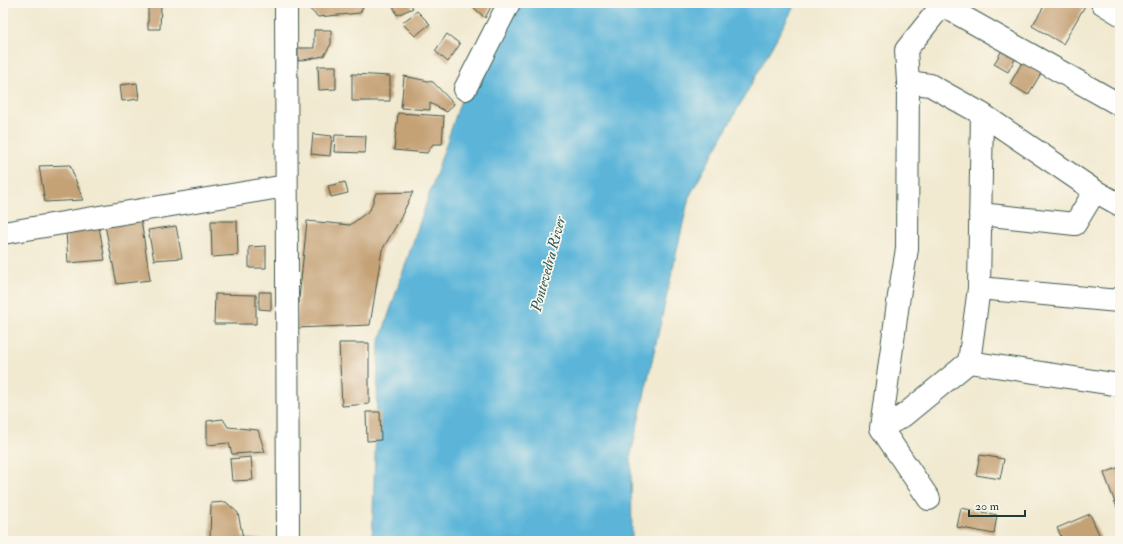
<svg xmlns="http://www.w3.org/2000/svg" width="1123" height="544" font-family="'IM FELL Double Pica',serif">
  <rect width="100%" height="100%" fill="#fbf7ec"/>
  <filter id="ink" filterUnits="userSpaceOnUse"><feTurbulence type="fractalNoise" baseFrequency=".025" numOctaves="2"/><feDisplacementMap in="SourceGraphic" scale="8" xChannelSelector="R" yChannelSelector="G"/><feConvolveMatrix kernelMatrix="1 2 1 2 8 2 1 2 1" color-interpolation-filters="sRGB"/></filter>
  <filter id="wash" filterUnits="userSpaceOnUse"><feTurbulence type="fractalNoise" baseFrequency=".012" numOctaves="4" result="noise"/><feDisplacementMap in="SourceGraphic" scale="16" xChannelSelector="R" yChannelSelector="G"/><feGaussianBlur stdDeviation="0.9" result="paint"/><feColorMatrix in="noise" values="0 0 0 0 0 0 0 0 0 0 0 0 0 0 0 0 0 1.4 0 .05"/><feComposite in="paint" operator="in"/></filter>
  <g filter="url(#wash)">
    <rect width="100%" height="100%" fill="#f1e9d0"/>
    <path fill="#5cb5d9" stroke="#3e7986" d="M509,3H796L689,197L631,454L632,541H372L379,343L460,103Z"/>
    <g id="blocks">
      <path fill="#c5a176" d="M303,3H365L360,13L318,17Z
        M392,3H410L413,8L397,15Z
        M469,3H493L485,18Z
        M1046,3H1083L1086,4L1063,44L1032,26Z
        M148,6H161L160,29H148Z
        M417,11L430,24L415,36L402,23Z
        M314,30H331V44L324,56L298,61V48H314Z
        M447,34L460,44L448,62L435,51Z
        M1005,45L1019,52L1008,72L994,64Z
        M1024,59L1043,70L1028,95L1010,84Z
        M318,66H336V89L319,90Z
        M352,74L390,76V101H352Z
        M404,76L433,82L454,104L447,112L430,103V110L401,108Z
        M137,83L139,99L122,101L120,85Z
        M398,113L444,116L442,144H433L427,153L394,150Z
        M313,134L332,136L330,156L311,154Z
        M335,135L366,136L365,153L334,152Z
        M70,165L83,200L45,202L39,166Z
        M345,182L348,193L331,197L328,186Z
        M413,192L399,221L382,250L370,325L296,328L307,221L350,225L370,210L376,193Z
        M140,213L150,280L117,284L104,221Z
        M211,221H237L238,255L212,257Z
        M176,226L182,258L154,260L148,230Z
        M99,227L105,260L68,263L66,231Z
        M266,246V268H249V247Z
        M259,292H271V310L259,309Z
        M215,294L256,295V324H214Z
        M339,343H369V404L342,406Z
        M366,412H380L381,440L367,441Z
        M223,419L228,427L258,430L265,452L232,454L229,443L207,445V421Z
        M980,455L1004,459L1000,479L976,475Z
        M251,457L253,480L232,481L230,459Z
        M1120,467V507L1117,508L1104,473Z
        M226,502L238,513L243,538L267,540V541H210L211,503Z
        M961,508L997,515L994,534L957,527Z
        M1090,514L1102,541H1063L1057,528Z"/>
    </g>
  </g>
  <g filter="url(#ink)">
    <use href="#blocks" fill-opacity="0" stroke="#3e574b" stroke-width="1"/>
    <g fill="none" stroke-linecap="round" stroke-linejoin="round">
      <g stroke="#3e574b" stroke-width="24">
        <path id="minor" d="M944,3L942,5L1120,105
          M1102,3L1120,14
          M908,82L930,85L982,114L1095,191L1120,205
          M465,89L509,3
          M980,214L1075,224L1095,191
          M3,233L286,186
          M979,288L1118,301L1120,298
          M969,362L1120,385
          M881,428L903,416L969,362L979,288L982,114
          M929,499L881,428L899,296L907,249L908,82L906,50L942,5"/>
      </g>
      <g stroke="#3e574b" stroke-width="24">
        <path id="major" d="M286,3L288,541"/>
      </g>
      <use href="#minor" stroke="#fff" stroke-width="22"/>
      <use href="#major" stroke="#fff" stroke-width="22"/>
    </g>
  </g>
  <g text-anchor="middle" stroke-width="3.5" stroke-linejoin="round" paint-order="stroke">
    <g font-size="15" font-style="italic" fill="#2e5b5d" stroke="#fbf7ec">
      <text transform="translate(548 264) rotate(-75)" y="5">Pontevedra River</text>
    </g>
  </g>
  <rect width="1123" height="544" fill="none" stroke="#fbf7ec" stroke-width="16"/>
  <path d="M969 510v6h56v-6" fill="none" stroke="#1f3d34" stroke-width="2"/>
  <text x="975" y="510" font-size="12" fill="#1f3d34" stroke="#fbf7ec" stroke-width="3" paint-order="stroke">20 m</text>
</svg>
